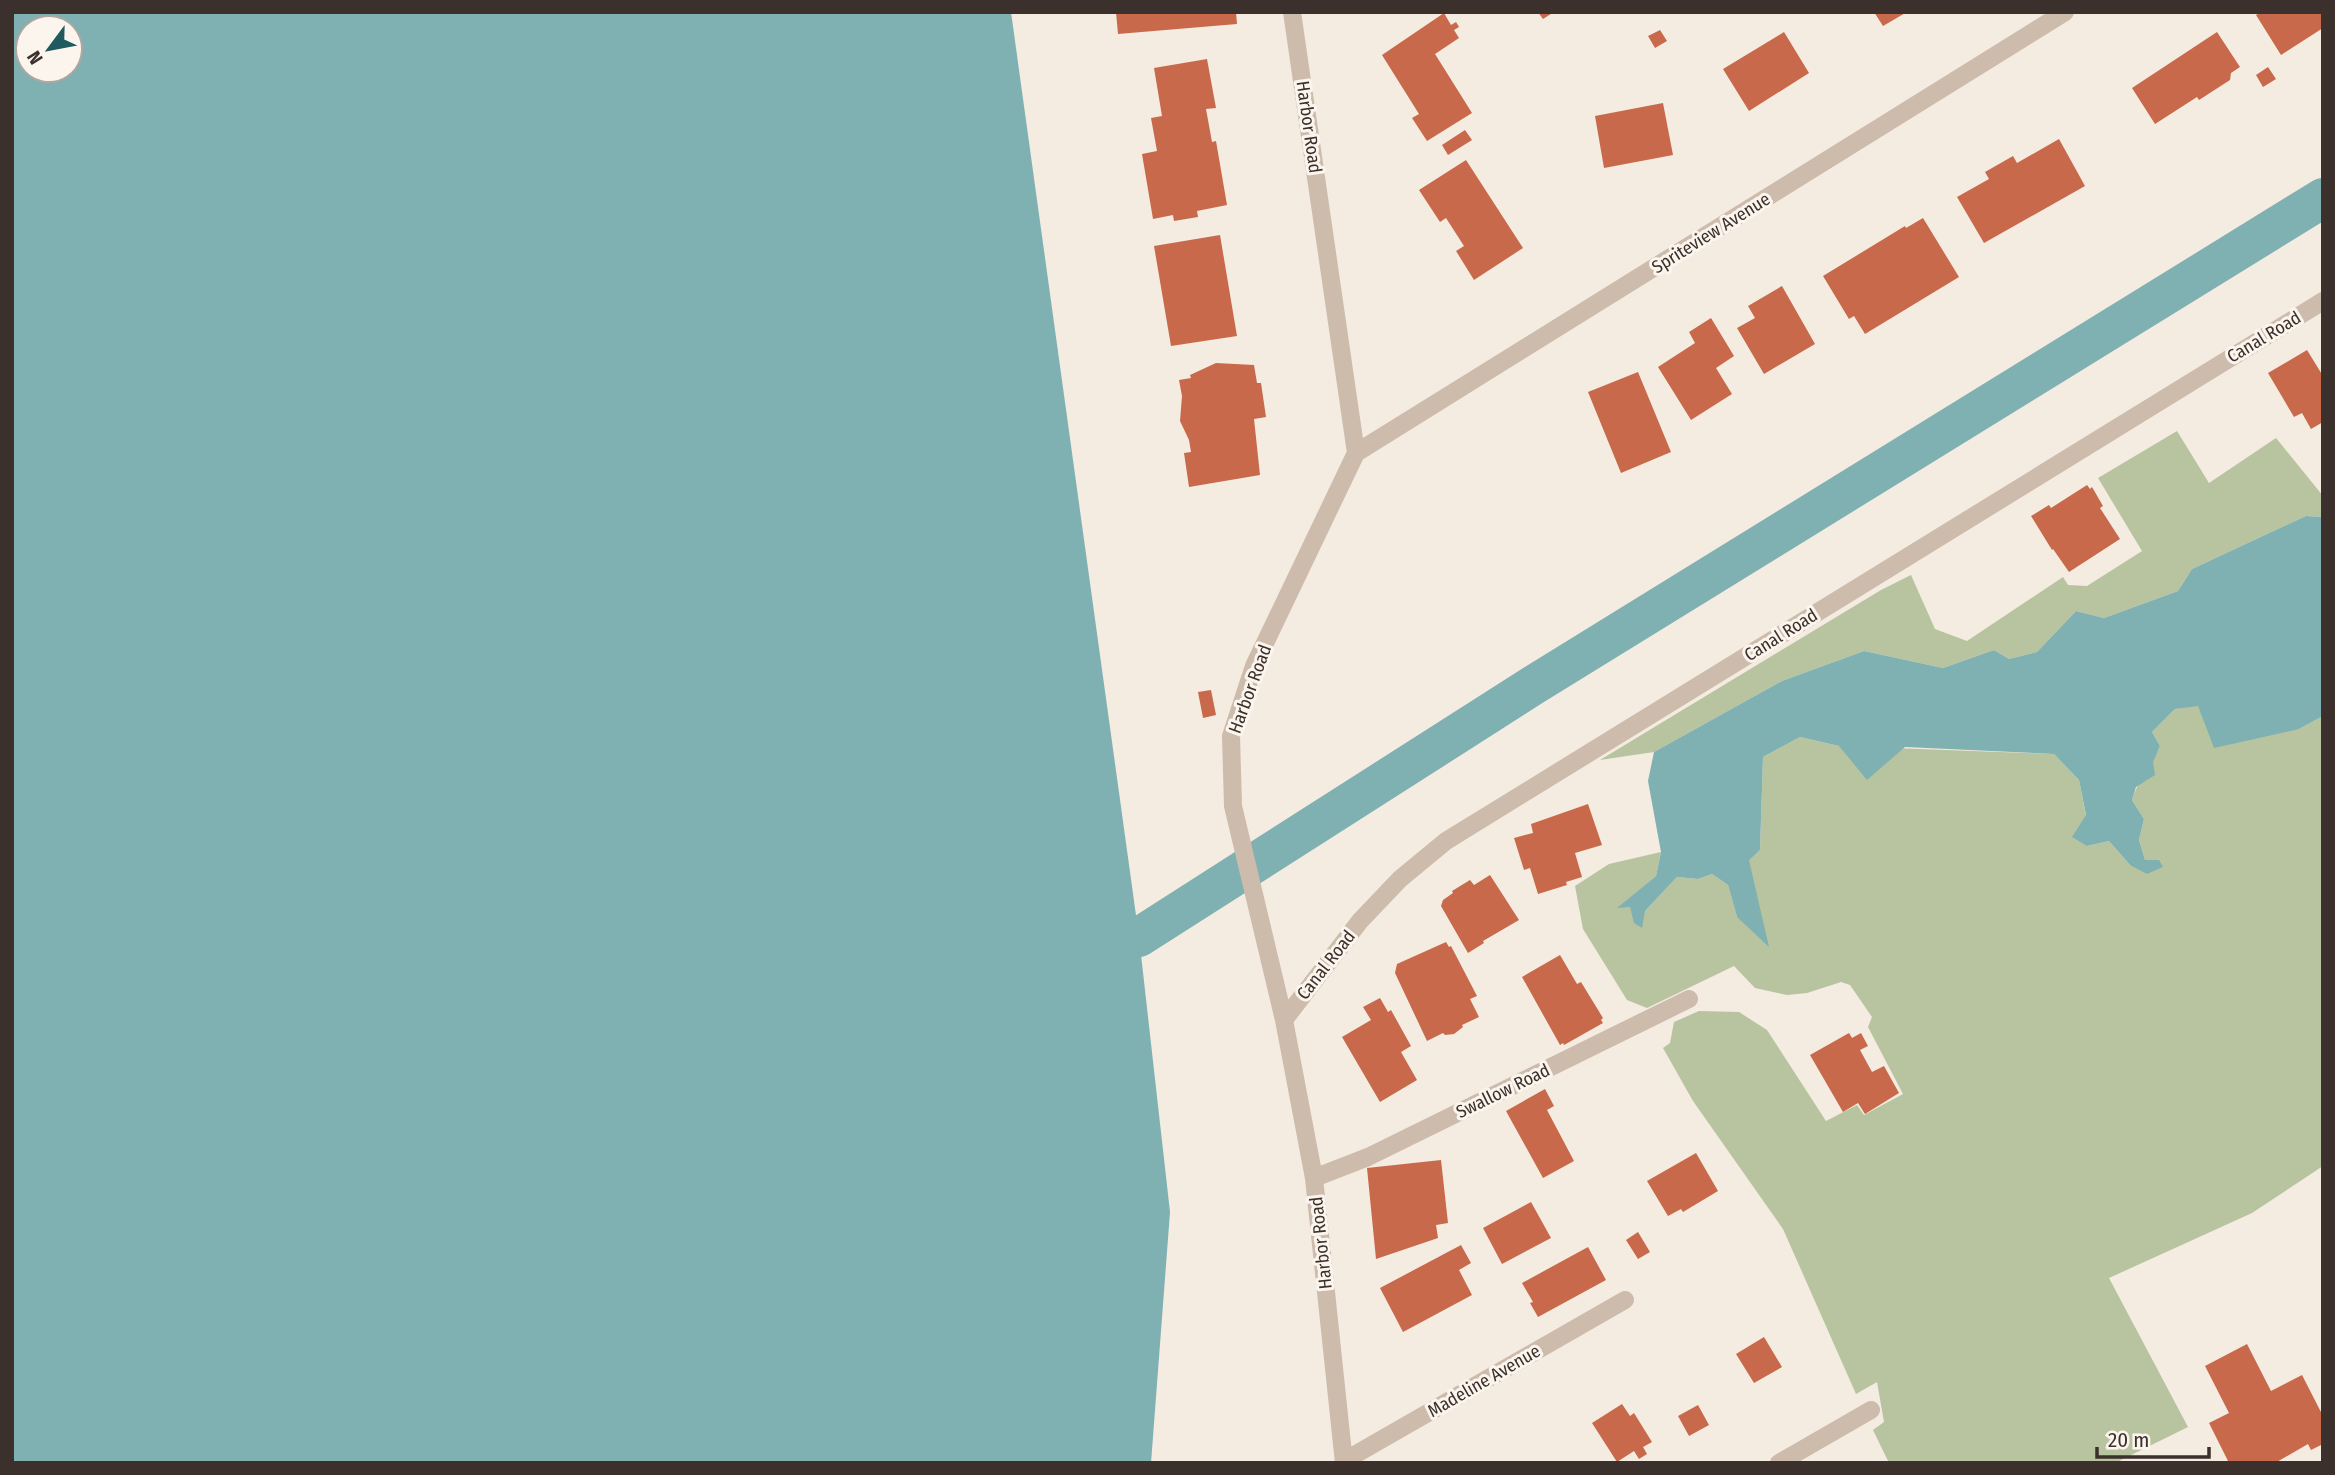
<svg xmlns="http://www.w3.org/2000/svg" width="2335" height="1475" font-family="'Fira Sans Condensed',sans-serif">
  <rect width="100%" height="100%" fill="#f4ebe1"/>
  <path fill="#b8c4a0" d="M2177,431L2209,483L2276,438L2323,496V517L2306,516L2192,569L2178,591L2104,618L2076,611L2037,652L2009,659L1994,650L1943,668L1864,651L1782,681L1654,752L1600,760L1881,590L1911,575L1935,629L1967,641L2063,577L2068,585L2087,586L2142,551L2098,478Z
    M2198,705L2299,729L2323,716V1166L2252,1213L2109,1278L2188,1427L2115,1463H1889L1873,1430L1884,1422L1877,1382L1856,1394L1783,1229L1693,1101L1663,1048L1670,1043L1674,1022L1699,1011L1739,1012L1767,1030L1826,1121L1857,1105L1864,1115L1903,1094L1868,1027L1872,1017L1850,985L1841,982L1807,993L1787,995L1755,988L1734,966L1647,1008L1627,1000L1583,929L1575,886L1609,864L1661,852L1656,876L1619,907L1630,906L1645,911L1677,877L1698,879L1712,874L1728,885L1737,917L1749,859L1760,850L1763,757L1800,737L1839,746L2054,754L2079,780L2086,816L2087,846L2109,841L2130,865L2145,860L2139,840L2144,819L2132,800C2138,780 2152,764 2160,746L2152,732L2175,709Z"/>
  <path fill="#7fb0b2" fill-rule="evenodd" d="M12,12H1011L1139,937L1170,1212L1151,1463H12ZM28,28H70V70H28Z
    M2306,516L2323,517V716L2299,729L2214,748L2198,706L2175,709L2152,732L2160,746L2153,762L2155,775L2136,787L2132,800L2144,819L2139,840L2145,860H2159L2163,867L2147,874L2130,865L2109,841L2087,846L2072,837L2086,815L2079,780L2054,754L1905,747L1867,780L1839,746L1800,737L1763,757L1760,850L1749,860L1769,947L1737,917L1728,885L1712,874L1698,879L1677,877L1645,911L1642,928L1634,923L1630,907L1617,908L1656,876L1661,852L1648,781L1654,752L1782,681L1864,651L1943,668L1994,650L2009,659L2037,652L2076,611L2104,618L2178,591L2192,569Z"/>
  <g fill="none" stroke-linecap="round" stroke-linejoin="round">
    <path stroke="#7fb0b2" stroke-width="40" d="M1139,937L1532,686L2323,198"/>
  </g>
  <path fill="#c8694b" d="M1116,12H1236L1237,24L1118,34Z
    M1538,12H1554L1543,19Z
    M1874,12H1907L1883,26Z
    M2261,12H2323V28L2281,55L2256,15Z
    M1444,13L1451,25L1456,22L1459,27L1454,30L1459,38L1435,54L1472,113L1427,141L1412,118L1419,114L1382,55Z
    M1660,30L1667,41L1655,48L1648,36Z
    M1784,32L1809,73L1749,111L1723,69Z
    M2217,32L2240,67L2231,73L2230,80L2199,100L2197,97L2155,124L2132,88Z
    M1207,59L1216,108L1206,109L1212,142L1216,141L1227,205L1197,211L1198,217L1174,221L1173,215L1153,219L1142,154L1157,151L1151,118L1162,116L1154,68Z
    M2268,67L2276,79L2263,87L2256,75Z
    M1663,103L1673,155L1604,168L1595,116Z
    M1465,130L1472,140L1448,155L1442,145Z
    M2059,139L2085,186L1984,243L1957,197L1989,179L1985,172L2013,156L2017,163Z
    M1466,160L1523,248L1474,280L1456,251L1464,246L1446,218L1440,222L1419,190Z
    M1923,218L1959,277L1865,334L1854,316L1849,319L1823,276L1905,226L1906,228Z
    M1220,235L1237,336L1171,346L1154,246Z
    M1782,286L1815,344L1764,374L1737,328L1755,318L1748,306Z
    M1711,318L1734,356L1716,368L1732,394L1691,420L1658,367L1695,343L1689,332Z
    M2307,350L2323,376V422L2311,429L2302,413L2294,417L2268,373Z
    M1216,363L1254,365L1257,383H1261L1266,417L1254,419L1260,475L1189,487L1184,453L1191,452L1189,440L1180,421L1182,396L1179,380L1191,378L1190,375Z
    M1638,372L1671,452L1621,473L1588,392Z
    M2087,485L2090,489L2092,487L2103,506L2100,508L2120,539L2069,572L2053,549L2052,550L2031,516L2049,505L2051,508Z
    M1211,690L1216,715L1203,718L1198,692Z
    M1588,804L1602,845L1575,853L1582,877L1566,882L1567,885L1538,894L1530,868L1524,870L1514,838L1533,833L1531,824Z
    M1490,875L1519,920L1483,941L1484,943L1468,953L1441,906L1443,900L1453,893L1452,891L1470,880L1474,885Z
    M1446,942L1449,947L1451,946L1477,996L1470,999L1479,1017L1462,1025L1463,1027L1454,1034L1445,1035L1443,1033L1427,1041L1395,973L1397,964Z
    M1560,955L1577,984L1581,982L1603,1018L1601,1020L1603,1023L1564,1045L1563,1043L1560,1045L1522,977Z
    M1380,998L1388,1012L1391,1010L1411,1046L1401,1052L1417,1080L1380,1102L1342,1037L1371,1020L1363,1007Z
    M1849,1033L1852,1038L1861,1033L1868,1046L1860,1050L1872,1072L1884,1066L1899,1093L1865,1114L1858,1103L1843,1112L1810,1055Z
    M1545,1089L1554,1106L1547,1110L1574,1161L1543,1178L1506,1111Z
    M1696,1153L1718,1191L1683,1212L1681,1209L1668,1216L1647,1181Z
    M1441,1160L1448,1223L1436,1225L1438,1238L1376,1259L1367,1168Z
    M1531,1202L1551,1238L1502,1264L1483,1228Z
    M1638,1232L1650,1252L1638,1259L1626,1240Z
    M1461,1245L1471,1263L1459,1270L1472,1295L1403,1332L1380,1288Z
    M1588,1247L1606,1280L1538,1317L1530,1303L1533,1302L1522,1283Z
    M1764,1337L1782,1367L1754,1383L1736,1354Z
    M2247,1344L2271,1391L2302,1375L2323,1416V1444L2311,1450L2308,1444L2275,1463H2229L2209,1423L2229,1413L2205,1366Z
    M1622,1404L1630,1416L1634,1413L1652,1442L1643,1447L1647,1454L1639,1459L1634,1451L1617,1462L1592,1423Z
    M1698,1405L1709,1425L1689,1436L1678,1416Z"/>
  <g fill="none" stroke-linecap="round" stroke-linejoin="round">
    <path stroke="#cdbbac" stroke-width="18" d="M1292,12L1356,453L1254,666L1231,736L1233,806L1284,1020L1314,1178L1344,1463
      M1356,453L2065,12
      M1284,1020L1360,921L1400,879L1446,841L2323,301
      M1314,1178L1368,1157L1689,999
      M1344,1461L1625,1300
      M1779,1463L1871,1410"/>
  </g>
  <g text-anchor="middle" stroke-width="6" stroke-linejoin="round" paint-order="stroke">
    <g font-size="18" fill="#3b302b" stroke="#fbf5ee">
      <text transform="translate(1309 127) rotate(82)" y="6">Harbor Road</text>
      <text transform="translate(1711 233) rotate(-32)" y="6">Spriteview Avenue</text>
      <text transform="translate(2264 337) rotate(-31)" y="6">Canal Road</text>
      <text transform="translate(1781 635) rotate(-32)" y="6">Canal Road</text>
      <text transform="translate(1250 689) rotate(-70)" y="6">Harbor Road</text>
      <text transform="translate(1326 965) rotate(-52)" y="6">Canal Road</text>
      <text transform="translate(1503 1091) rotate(-26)" y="6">Swallow Road</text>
      <text transform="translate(1321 1243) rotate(-96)" y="6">Harbor Road</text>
      <text transform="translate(1484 1381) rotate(-30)" y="6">Madeline Avenue</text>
    </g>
  </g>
  <rect width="2335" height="1475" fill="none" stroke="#3b302b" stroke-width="28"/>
  <g transform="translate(49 49) rotate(238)"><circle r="33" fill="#fbf5ee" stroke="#aea6a0" stroke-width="2"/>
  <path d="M0-5L12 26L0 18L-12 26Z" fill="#1f5a5e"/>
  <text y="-10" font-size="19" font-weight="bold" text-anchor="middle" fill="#3b302b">N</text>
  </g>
  <path d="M2097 1447v10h112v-10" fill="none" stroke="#3b302b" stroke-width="3.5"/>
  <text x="2108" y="1447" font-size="21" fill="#3b302b" stroke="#fbf5ee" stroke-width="5" paint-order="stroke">20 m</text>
</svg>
